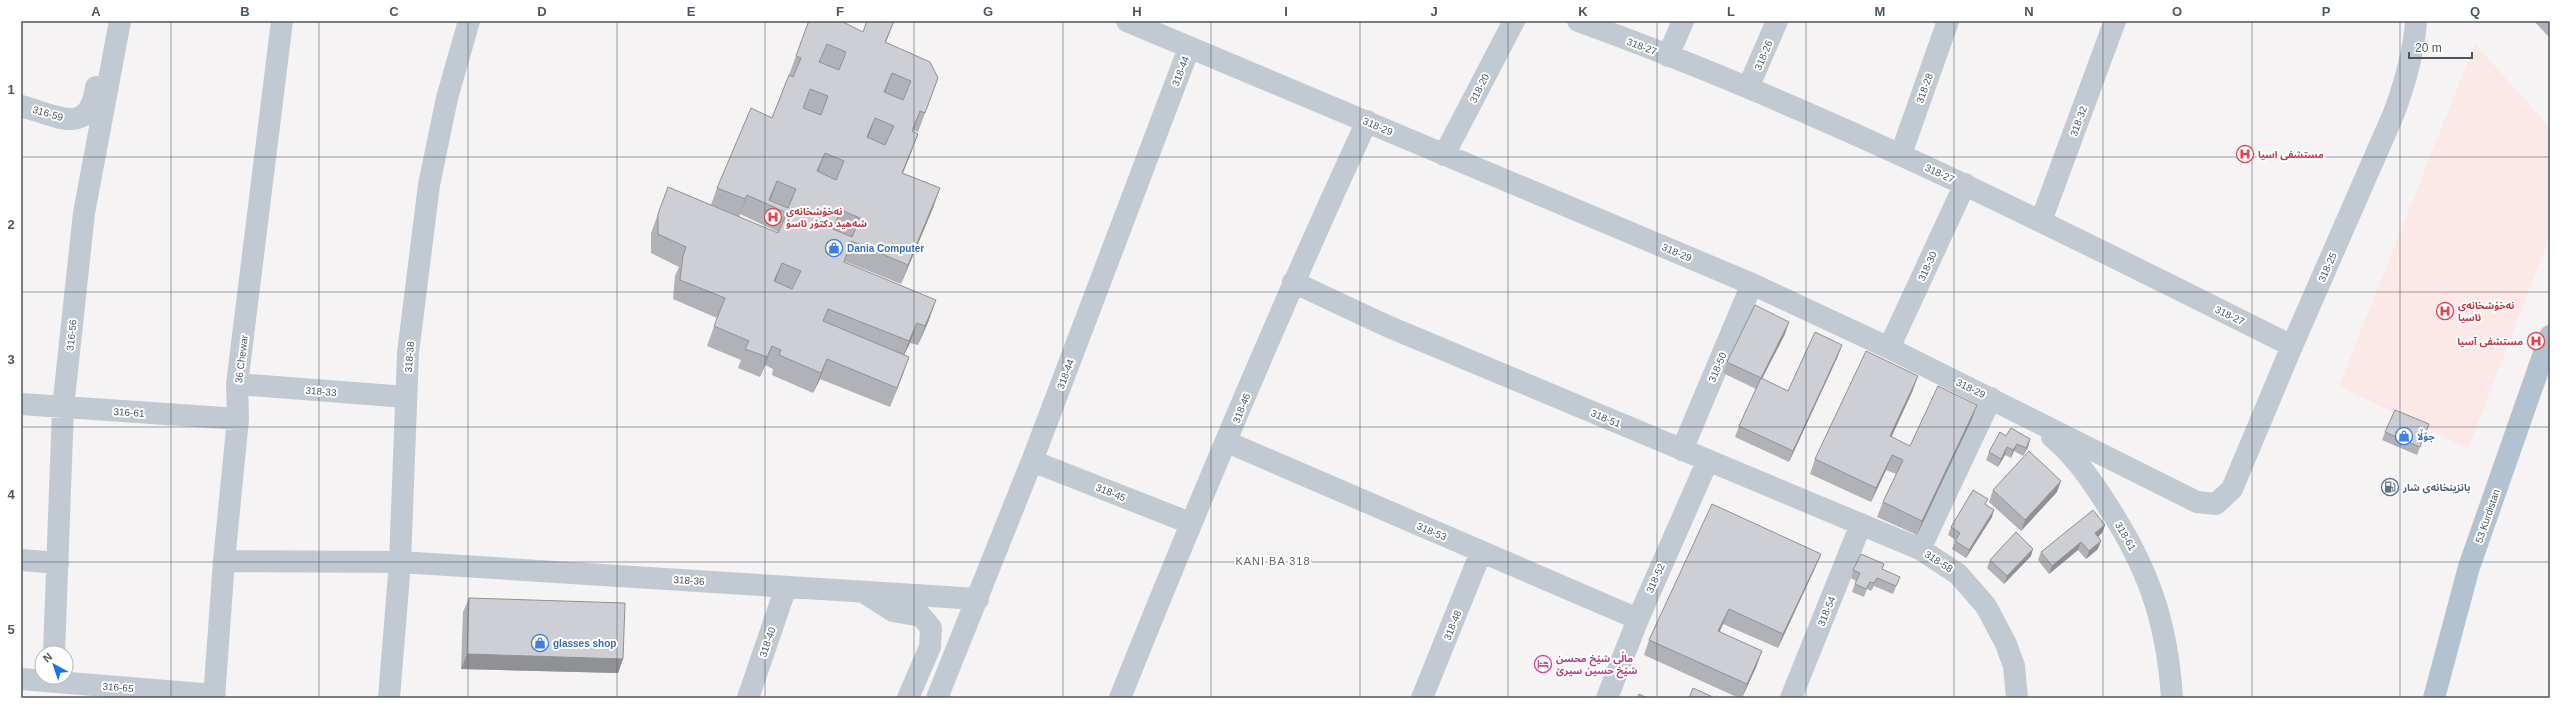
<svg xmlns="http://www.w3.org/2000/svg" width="2571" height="719" font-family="Arial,'Noto Sans Arabic',sans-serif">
  <rect width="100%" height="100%" fill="#f5f3f3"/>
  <path fill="#fce8e6" d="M2475,44L2550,128V235L2468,449L2339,386Z"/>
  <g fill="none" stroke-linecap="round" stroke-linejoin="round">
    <path stroke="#c1cad2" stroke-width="22" d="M1127,21L1752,284L1889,348L2197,502L2216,504L2232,489L2292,346L2394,113C2405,83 2414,53 2416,21
      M1578,21C1824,110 2058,229 2292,346
      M1668,56L1683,21
      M1748,88L1777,21
      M21,106C56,115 89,138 96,87
      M1901,154L1948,21
      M1444,155L1514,21
      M2041,221L2115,21
      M1293,282L1387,326L1920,549
      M1889,348L1965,184
      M237,384L406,397
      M1991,398L1920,549L1958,574L1986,606L2006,644L2014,666L2017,698
      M21,404L238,419
      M2052,437C2073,454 2089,477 2104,500C2147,565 2167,619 2172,698
      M1227,442L1638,619
      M1682,450L1752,284
      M1032,461L1190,523
      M21,560L58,563
      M224,561L400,562L978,599
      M865,593L893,611L921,616L931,628L930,647L908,698
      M54,653L63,408L84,213L120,21
      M21,679L215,695
      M214,698L224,561L238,419L237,384L282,21
      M389,698L400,562L408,353L429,185L447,98L469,21
      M748,698L786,587
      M937,698L1032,461L1189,48
      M1120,698C1198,504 1279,311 1367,121
      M1422,698L1481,552
      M1607,698L1638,619L1708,460
      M1791,698L1861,524"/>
    <path stroke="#b3c2d1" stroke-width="22" d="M2434,698L2469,567L2550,336"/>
  </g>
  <path fill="#b0b2b7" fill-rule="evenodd" d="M2534,21H2550V38Z
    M808,23L886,42L938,78L918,132L913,130L911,153L903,173L940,188L933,208L901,284L844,261V262L929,320L918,345L910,343L904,355L909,357L890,407L820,379L813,393L772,375L773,369L765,365L760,377L738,368L741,360L707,346L717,318L673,299L675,276L679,267L651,253V233L668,187L711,205L717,188L772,118L789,75ZM740,214L778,232V233L739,217Z
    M1785,334L1762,379L1788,391L1838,356L1789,462L1735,437L1739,426L1756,389L1723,373L1727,362Z
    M1913,390L1891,437L1910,446L1977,405L1972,419L1917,535L1877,517L1883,502L1896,474L1886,470L1871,502L1810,474L1815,459Z
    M2429,424L2417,455L2382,440L2385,432Z
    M2006,436L2030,439L2028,447L2023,456L2014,451L2011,458L2005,455L1998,467L1986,460L1989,452Z
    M1993,490L2057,492L2021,531L1989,502Z
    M1986,504L1992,517L1966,558L1952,549L1956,540L1948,535L1951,527Z
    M2105,525L2102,533L2098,537V549L2086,559L2078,550L2049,574L2038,560L2041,552Z
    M1821,554L1815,568L1778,648L1723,624L1720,631L1757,665L1742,698H1739L1644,655L1649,640Z
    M2031,556L2004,584L1987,568L1990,560Z
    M1882,569L1900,577L1893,594L1874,586L1871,591L1867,589L1864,597L1852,592L1856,581L1851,578L1853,570Z
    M469,598L623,659L618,673L461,669L463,612Z"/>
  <path fill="#909195" d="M894,21L888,37L878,62L885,42Z
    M892,73L885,93L884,92Z
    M875,118L868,138L867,137Z
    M918,134L911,153L895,192L902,173Z
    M825,153L818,172L817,171Z
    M777,181L770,201L767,204Z
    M940,188L933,208L901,284L908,265Z
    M747,195L740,214L738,219L745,199Z
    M841,210L834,230L833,229Z
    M782,263L775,282L774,281Z
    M936,300L929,320L918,345L925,326Z
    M1789,322L1785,334L1756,390L1761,378Z
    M917,323L910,343L901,361L909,341Z
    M1842,345L1838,356L1789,462L1793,451Z
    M772,346L765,365L760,377L767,357Z
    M909,357L902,377L890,407L897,388Z
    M827,359L820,379L813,393L821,373Z
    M1918,376L1913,390L1885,451L1890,436Z
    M1977,405L1972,419L1917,535L1922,521Z
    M2030,439L2028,447L2023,456L2026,448Z
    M2017,444L2011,458L2013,450Z
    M2007,447L2005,455L1998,467L2001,459Z
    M1892,455L1886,470L1871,502L1876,488Z
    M2061,481L2057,492L2021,531L2025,520Z
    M1994,510L1992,517L1966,558L1969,550Z
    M2105,525L2102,533L2092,541L2095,533Z
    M2101,541L2098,549L2086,559L2089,551Z
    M2081,542L2078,550L2049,574L2052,566Z
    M2033,549L2031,556L2004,584L2007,576Z
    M1821,554L1815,568L1778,648L1783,634Z
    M1729,609L1723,624L1713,645L1718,631Z
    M1762,651L1757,665L1742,698L1747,684Z
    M467,654L623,659L618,673L461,669Z"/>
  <path fill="#cdcfd5" stroke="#909195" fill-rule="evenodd" d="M812,21H841L863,32L867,21H894L885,42L930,62L938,78L925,113L920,111L912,131L918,134L902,173L940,188L908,265L851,241L844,262L936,300L925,326L917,323L909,341L828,309L823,321L909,357L897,388L827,359L821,373L779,355L781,350L772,346L767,357L745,349L749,341L714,326L725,298L680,280L683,256L686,247L658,234V214L668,187L778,233L787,213L747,195L745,199L717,188L751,108L772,118L789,75L793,77L801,58L796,56L808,23ZM827,44L846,52L839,70L819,62ZM892,73L911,81L903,100L884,92ZM810,89L828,96L821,115L803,108ZM875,118L894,126L885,145L867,137ZM825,153L844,161L836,180L817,171ZM777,181L796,189L788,208L769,200ZM841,210L860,218L852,237L833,229ZM782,263L801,271L792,289L774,281Z
    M1755,305L1789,322L1761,378L1788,391L1815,332L1842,345L1793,451L1739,426L1761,378L1727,362Z
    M1866,351L1918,376L1890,436L1910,446L1938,386L1977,405L1922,521L1883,502L1903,460L1892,455L1876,488L1815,459Z
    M2395,410L2429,424L2420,447L2385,432Z
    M2011,428L2030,439L2026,448L2017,444L2013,450L2007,447L2001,459L1989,452L2000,432L2006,436Z
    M2029,451L2061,481L2025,520L1993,490Z
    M1973,490L1988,499L1985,504L1994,510L1969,550L1955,541L1960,533L1951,527Z
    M1712,504L1821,554L1783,634L1729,609L1718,631L1762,651L1747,684L1649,640Z
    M2093,510L2105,525L2095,533L2101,541L2089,551L2081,542L2052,566L2041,552Z
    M2016,532L2033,549L2007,576L1990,560Z
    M1861,554L1884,564L1882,569L1900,577L1896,586L1877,578L1874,583L1870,582L1866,589L1855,584L1860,573L1853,570Z
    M469,598L625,603L623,659L467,654Z
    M1693,688L1715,698H1689Z
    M1639,694L1647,698H1637Z"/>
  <path fill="none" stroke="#4a5661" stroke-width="1" stroke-opacity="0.55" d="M171,21V698M319,21V698M468,21V698M617,21V698M765,21V698M914,21V698M1063,21V698M1211,21V698M1360,21V698M1508,21V698M1657,21V698M1806,21V698M1954,21V698M2103,21V698M2252,21V698M2400,21V698M21,157H2550M21,292H2550M21,427H2550M21,562H2550"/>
  <defs>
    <g id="hospital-ring" transform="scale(0.9)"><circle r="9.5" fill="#fff" stroke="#e0444e" stroke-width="1.5"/><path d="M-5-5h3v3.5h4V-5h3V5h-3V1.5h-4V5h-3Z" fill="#e0444e"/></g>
    <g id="shop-ring" transform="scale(0.9)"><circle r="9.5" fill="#fff" stroke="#3f7fe0" stroke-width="1.5"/><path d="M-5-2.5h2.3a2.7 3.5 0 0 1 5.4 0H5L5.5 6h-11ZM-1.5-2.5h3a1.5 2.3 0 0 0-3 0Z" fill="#3f7fe0"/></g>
    <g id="fuel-ring" transform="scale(0.9)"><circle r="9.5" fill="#fff" stroke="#5c6f8a" stroke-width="1.5"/><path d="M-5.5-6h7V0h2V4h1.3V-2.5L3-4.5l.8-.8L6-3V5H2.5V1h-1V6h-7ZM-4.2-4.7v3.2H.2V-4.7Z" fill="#5c6f8a"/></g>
    <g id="hotel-ring" transform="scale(0.9)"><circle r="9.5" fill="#fff" stroke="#d1479c" stroke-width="1.5"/><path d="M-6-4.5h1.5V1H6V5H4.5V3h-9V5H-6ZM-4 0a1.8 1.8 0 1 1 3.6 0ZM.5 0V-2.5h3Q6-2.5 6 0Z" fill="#d1479c"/></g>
  </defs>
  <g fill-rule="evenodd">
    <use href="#hospital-ring" x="2245" y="154"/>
    <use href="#hospital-ring" x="773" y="217"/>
    <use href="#shop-ring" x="834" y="248"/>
    <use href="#hospital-ring" x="2445" y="311"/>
    <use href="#hospital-ring" x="2536" y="341"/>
    <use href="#shop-ring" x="2404" y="436"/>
    <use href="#fuel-ring" x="2390" y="487"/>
    <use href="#shop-ring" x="540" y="643"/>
    <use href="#hotel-ring" x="1543" y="664"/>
  </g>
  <g text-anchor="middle" stroke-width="4" stroke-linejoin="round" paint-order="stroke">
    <g font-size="10" fill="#4a5661" stroke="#fff">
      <text transform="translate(1642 46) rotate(21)" y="4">318-27</text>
      <text transform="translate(1763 55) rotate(-67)" y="4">318-26</text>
      <text transform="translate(1180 71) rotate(-69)" y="4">318-44</text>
      <text transform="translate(1479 88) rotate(-63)" y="4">318-20</text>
      <text transform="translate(1924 88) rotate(-70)" y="4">318-28</text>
      <text transform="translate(48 113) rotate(16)" y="4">316-59</text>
      <text transform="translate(2078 121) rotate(-70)" y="4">318-32</text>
      <text transform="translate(1378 126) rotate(23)" y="4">318-29</text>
      <text transform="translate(1940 173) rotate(25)" y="4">318-27</text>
      <text transform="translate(1677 252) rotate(23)" y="4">318-29</text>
      <text transform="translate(1927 266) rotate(-65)" y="4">318-30</text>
      <text transform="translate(2327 267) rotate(-66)" y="4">318-25</text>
      <text transform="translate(2230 315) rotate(26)" y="4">318-27</text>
      <text transform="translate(71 335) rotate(-84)" y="4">316-56</text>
      <text transform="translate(409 357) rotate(-85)" y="4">318-38</text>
      <text transform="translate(241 359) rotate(-83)" y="4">36 Chewar</text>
      <text transform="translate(1717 367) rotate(-67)" y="4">318-50</text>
      <text transform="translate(1065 374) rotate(-69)" y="4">318-44</text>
      <text transform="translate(1971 388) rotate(26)" y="4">318-29</text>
      <text transform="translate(321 391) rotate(5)" y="4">318-33</text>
      <text transform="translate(1241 408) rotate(-68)" y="4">318-46</text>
      <text transform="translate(129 412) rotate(4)" y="4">316-61</text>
      <text transform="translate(1606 418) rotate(23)" y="4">318-51</text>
      <text transform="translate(1111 492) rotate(22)" y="4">318-45</text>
      <text transform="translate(2487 516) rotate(-71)" y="4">53 Kurdistan</text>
      <text transform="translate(1432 531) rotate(23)" y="4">318-53</text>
      <text transform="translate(2126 536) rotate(60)" y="4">318-61</text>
      <text transform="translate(1939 561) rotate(33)" y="4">318-58</text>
      <text transform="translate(1655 578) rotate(-66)" y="4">318-52</text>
      <text transform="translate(689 580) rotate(4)" y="4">318-36</text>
      <text transform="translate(1826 611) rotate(-68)" y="4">318-54</text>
      <text transform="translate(1452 625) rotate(-68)" y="4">318-48</text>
      <text transform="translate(767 642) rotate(-71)" y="4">318-40</text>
      <text transform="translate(118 687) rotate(5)" y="4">316-65</text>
    </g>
    <g font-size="10" font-weight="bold" fill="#be3a42" stroke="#fff" text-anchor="start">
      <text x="2258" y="158">مستشفى اسيا</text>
      <text x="786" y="215">نەخۆشخانەی<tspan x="786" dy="12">شەهید دکتۆر ئاسۆ</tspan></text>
      <text x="2458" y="309">نه‌خۆشخانه‌ى<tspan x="2458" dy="12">ئاسیا</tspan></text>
      <text x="2523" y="345" text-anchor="end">مستشفى آسيا</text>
    </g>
    <g font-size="10" font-weight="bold" fill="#366cbe" stroke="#fff" text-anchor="start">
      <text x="847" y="252">Dania Computer</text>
      <text x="2417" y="440">جۆڵا</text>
      <text x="553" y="647">glasses shop</text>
    </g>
    <g font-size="10" font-weight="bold" fill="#4e5e75" stroke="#fff" text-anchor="start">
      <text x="2403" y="491">بانزینخانەی شار</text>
    </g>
    <g font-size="10" font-weight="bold" fill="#b23c85" stroke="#fff" text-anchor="start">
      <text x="1556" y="662">ماڵی شێخ محسن<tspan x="1556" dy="12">شێخ حسین سیرێ</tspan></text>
    </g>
    <g font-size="11" letter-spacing="1" fill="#5f6368" stroke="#fff">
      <text x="1273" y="565">KANI BA 318</text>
    </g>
  </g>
  <rect width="2571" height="719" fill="none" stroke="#ffffff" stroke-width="44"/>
  <g transform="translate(54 665) rotate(320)"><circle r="19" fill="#ffffff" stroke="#b7bbc0"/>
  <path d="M0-3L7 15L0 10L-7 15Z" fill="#1a73e8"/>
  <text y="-6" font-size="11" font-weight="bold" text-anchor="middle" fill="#4a5661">N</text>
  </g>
  <path d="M2409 52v6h63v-6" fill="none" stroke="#4a5661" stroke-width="2"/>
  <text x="2415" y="52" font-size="12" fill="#4a5661" stroke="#ffffff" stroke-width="3" paint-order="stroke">20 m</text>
  <rect x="22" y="22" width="2527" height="675" fill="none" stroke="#4a5661" stroke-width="1.5"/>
  <g font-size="13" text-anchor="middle" font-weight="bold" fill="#4a5661">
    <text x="96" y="16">A</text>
    <text x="245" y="16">B</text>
    <text x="394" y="16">C</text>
    <text x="542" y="16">D</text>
    <text x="691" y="16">E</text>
    <text x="840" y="16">F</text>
    <text x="988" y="16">G</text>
    <text x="1137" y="16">H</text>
    <text x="1286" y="16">I</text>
    <text x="1434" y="16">J</text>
    <text x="1583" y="16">K</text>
    <text x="1731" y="16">L</text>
    <text x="1880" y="16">M</text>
    <text x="2029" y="16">N</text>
    <text x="2177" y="16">O</text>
    <text x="2326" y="16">P</text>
    <text x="2475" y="16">Q</text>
    <text x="11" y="94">1</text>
    <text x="11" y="229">2</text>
    <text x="11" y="364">3</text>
    <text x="11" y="499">4</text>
    <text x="11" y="634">5</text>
  </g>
</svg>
